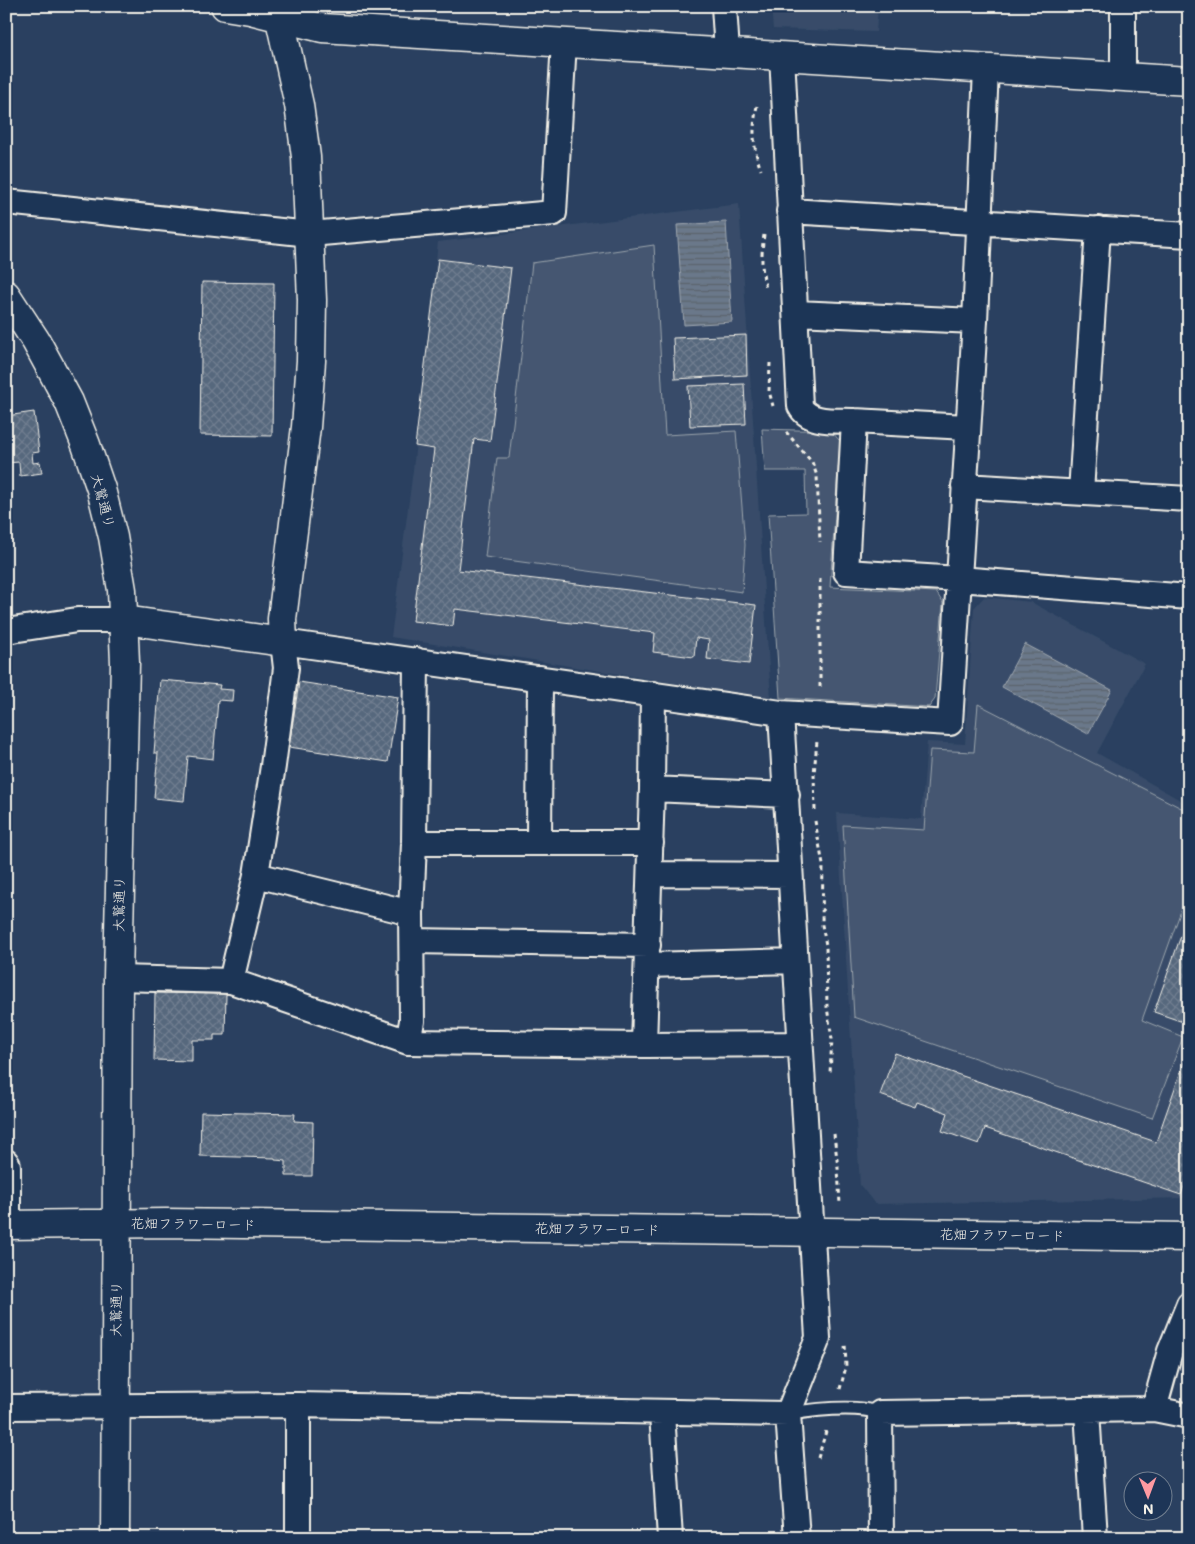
<svg xmlns="http://www.w3.org/2000/svg" width="1195" height="1544" font-family="Mali,'Klee One',sans-serif">
  <defs>
    <pattern id="water-rules" width="6" height="5" patternUnits="userSpaceOnUse" patternTransform="scale(1.25)"><rect width="6" height="5" fill="#6a788a"/><path d="M0 2.5h6" fill="none" stroke="#5b626b"/></pattern>
    <pattern id="building-cross-hatch" width="8" height="8" patternUnits="userSpaceOnUse" patternTransform="scale(1.25)"><rect width="8" height="8" fill="#56677d"/><path d="M0 0l8 8M0 8l8-8" fill="none" stroke="#6f7d8f"/></pattern>
  </defs>
  <rect width="100%" height="100%" fill="#2a4060"/>
  <filter id="ink" filterUnits="userSpaceOnUse"><feTurbulence type="fractalNoise" baseFrequency=".02" numOctaves="2"/><feDisplacementMap in="SourceGraphic" scale="10" xChannelSelector="R" yChannelSelector="G"/><feConvolveMatrix kernelMatrix="1 2 1 2 8 2 1 2 1" color-interpolation-filters="sRGB"/></filter>
  <g filter="url(#ink)">
    <path fill="#374c69" d="M771,6H878L876,32L773,29Z
      M739,204L771,699L391,637L413,470L438,242Z
      M984,597L1031,602L1145,664L1097,753L1189,805V1198L875,1204L860,1185L837,813L921,819L927,742L965,744L974,608Z"/>
    <path fill="#445771" stroke="#9ca4ac" d="M654,245L665,435L736,431L745,545L742,592L485,557L497,458H509L532,263Z
      M762,429L831,431L840,441L830,587L936,592L943,603L935,699L929,707L780,698L768,514L806,513L805,471H765Z
      M978,704L1189,812V888L1142,1020L1183,1037L1152,1118L854,1017L843,825L924,830L930,750L974,752Z"/>
    <path fill="url(#water-rules)" stroke="#a1a8b0" d="M726,222L732,322L684,325L677,225Z
      M1025,644L1112,690L1088,734L1002,687Z"/>
    <path fill="url(#building-cross-hatch)" stroke="#f4f1e8" d="M438,259L511,268L490,441L474,439L458,570L756,605L749,664L707,659L709,640L696,638L694,657L653,652L655,633L455,609L453,626L413,621L434,449L415,446Z
      M202,282L274,283L272,436L200,435Z
      M746,335L747,375L675,379L673,338Z
      M744,384L746,424L690,426L688,386Z
      M34,412L39,452L32,453L33,463L40,462L42,473L20,476L19,462L6,463V416Z
      M160,680L220,685L219,689L233,690L232,701L218,700L213,759L188,756L184,801L154,798L158,753H154Z
      M299,682L398,697L388,762L289,747Z
      M1189,913V1024L1154,1012Z
      M155,993L226,994L225,1035H214V1040H192V1061L154,1060Z
      M1189,1048V1172L1181,1195L985,1128L979,1144L942,1131L948,1113L917,1102L915,1107L880,1095L895,1053L1156,1142Z
      M201,1112L295,1114L294,1121L313,1122L312,1176H286V1161L275,1160V1158L200,1156Z"/>
    <g fill="none" stroke-linecap="round" stroke-linejoin="round">
      <g stroke="#f4f1e8" stroke-width="16">
        <path id="lane" d="M788,1414C813,1410 856,1405 880,1413"/>
      </g>
      <g stroke="#f4f1e8" stroke-width="28">
        <path id="street" d="M724,6L727,52
          M782,55L800,406C809,424 836,420 854,421L846,572L959,579L1189,597
          M1123,77V6
          M6,202L310,234L554,213L564,42
          M789,211L1189,235
          M796,313L975,321
          M854,421L967,427
          M964,486L1189,499
          M1081,492L1098,229
          M6,631L77,620H124
          M781,713L818,1338L788,1414L797,1538
          M652,789L787,795
          M414,843H651
          M539,843L540,678
          M650,874L790,875
          M256,875L411,913
          M412,941L648,945
          M647,965L795,961
          M118,978L231,981L408,1042L644,1045L799,1044
          M231,981L256,875L273,766L286,668L283,642L781,713L950,723L975,321L986,69
          M408,1042L412,1021L411,913L414,843L416,660
          M644,1045L652,789L653,694
          M6,1162L8,1165V1225
          M298,1405V1538
          M6,1407L298,1405L788,1414
          M1154,1409L1170,1351L1189,1304
          M1087,1411L1095,1538
          M662,1413L670,1538
          M881,1538L880,1413L1154,1409L1189,1416"/>
      </g>
      <g stroke="#f4f1e8" stroke-width="31">
        <path id="secondary" d="M225,6L250,10L322,28L1189,81
          M6,295L36,341L69,402L86,445L101,489L113,537L122,590L125,663L118,978L115,1538
          M124,620L283,642L282,619L306,427L311,361L312,300L306,157L299,105L277,6
          M6,1225L166,1223L1189,1237"/>
      </g>
      <path stroke="#f4f1e8" stroke-width="3" stroke-dasharray="4 4" stroke-linecap="butt" d="M757,106C752,129 753,148 761,170
        M764,235C761,254 761,270 766,288
        M770,363L769,391L773,406
        M786,432L812,462L817,476L820,542
        M820,579V690
        M815,810L814,774L817,741
        M815,821L823,865L822,925L826,945L827,1007L832,1039L830,1073
        M834,1134L838,1168L840,1205
        M840,1389L846,1367L845,1343
        M818,1458L827,1428"/>
      <use href="#lane" stroke="#1d3557" stroke-width="12"/>
      <use href="#street" stroke="#1d3557" stroke-width="24"/>
      <use href="#secondary" stroke="#1d3557" stroke-width="28"/>
    </g>
  </g>
  <g text-anchor="middle" stroke-width="4" stroke-linejoin="round" paint-order="stroke">
    <g font-size="14" fill="#f4f1e8" stroke="#1d3557">
      <text transform="translate(103 501) rotate(75)" y="5">大鷲通り</text>
      <text transform="translate(119 904) rotate(-89)" y="5">大鷲通り</text>
      <text transform="translate(193 1224) rotate(1)" y="5">花畑フラワーロード</text>
      <text transform="translate(597 1229) rotate(1)" y="5">花畑フラワーロード</text>
      <text transform="translate(1002 1235) rotate(1)" y="5">花畑フラワーロード</text>
      <text transform="translate(116 1309) rotate(-89)" y="5">大鷲通り</text>
    </g>
  </g>
  <rect width="1195" height="1544" fill="none" stroke="#1d3557" stroke-width="25"/>
  <rect x="12" y="12" width="1170" height="1519" fill="none" stroke="#f4f1e8" stroke-width="2" filter="url(#ink)"/>
  <g transform="translate(1148 1496) rotate(179)"><circle r="24" fill="#1d3557" stroke="#738091"/>
  <path d="M0-4L9 19L0 12L-9 19Z" fill="#ff9aa2"/>
  <text y="-8" font-size="14" font-weight="bold" text-anchor="middle" fill="#f4f1e8">N</text>
  </g>
</svg>
